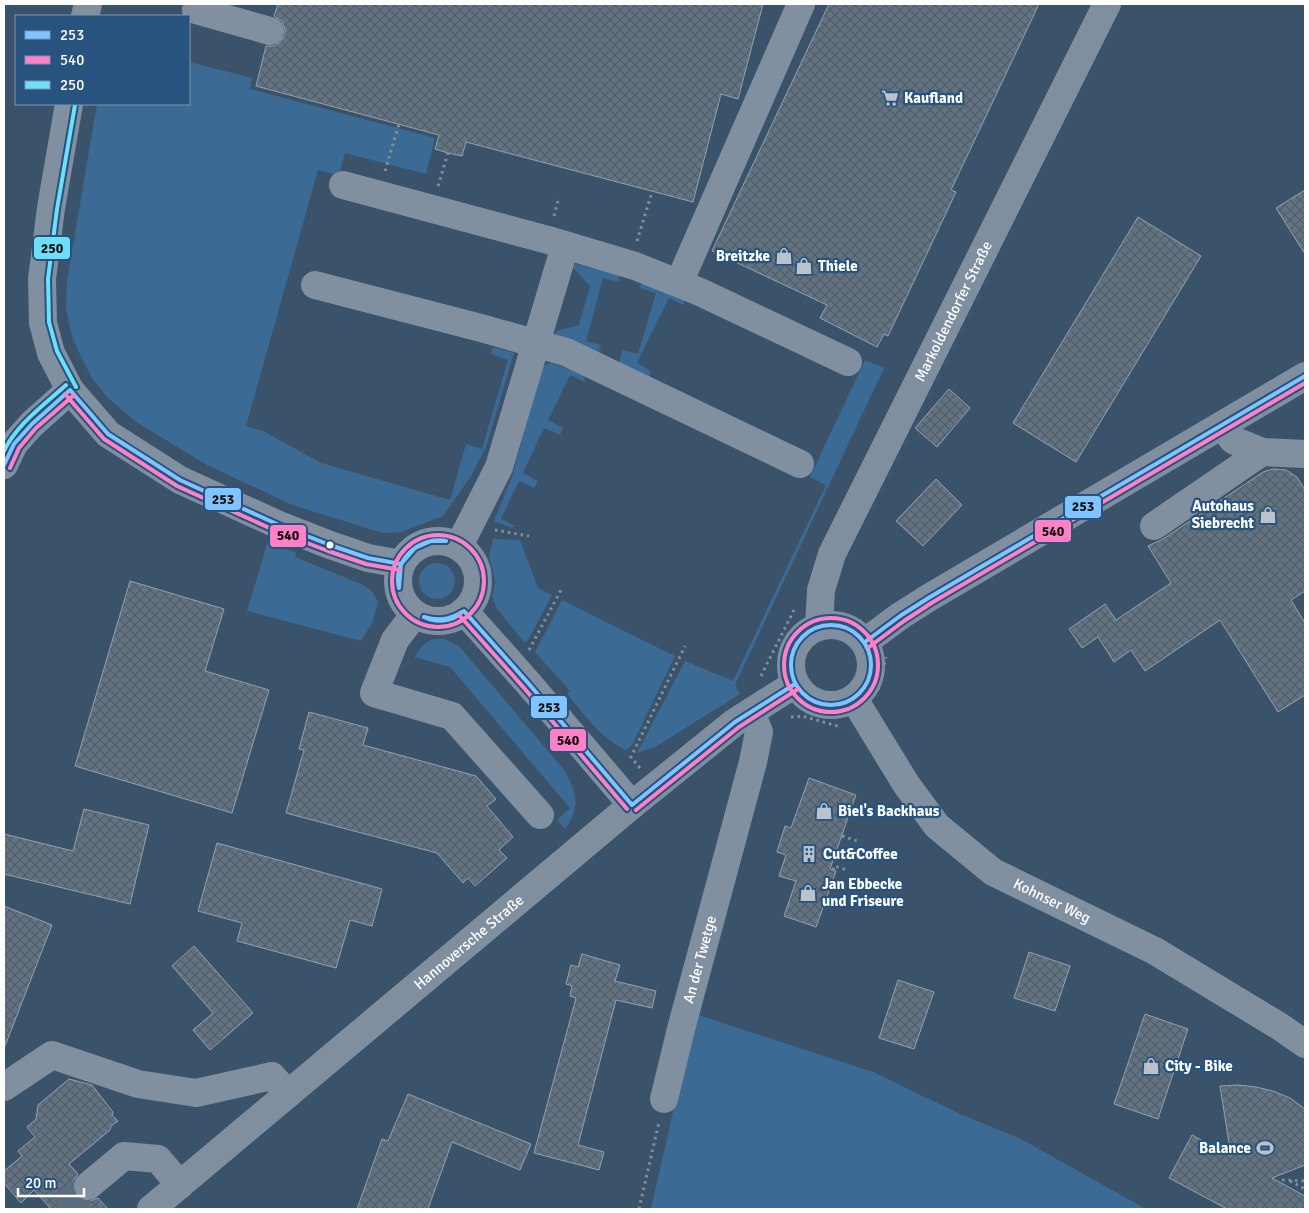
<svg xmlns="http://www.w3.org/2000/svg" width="1309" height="1213" font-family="Signika,sans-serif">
  <defs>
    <pattern id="building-cross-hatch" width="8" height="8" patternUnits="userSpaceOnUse" patternTransform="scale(1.25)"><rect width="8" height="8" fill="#617384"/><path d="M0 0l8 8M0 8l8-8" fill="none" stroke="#555e65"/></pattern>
  </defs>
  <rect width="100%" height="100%" fill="#3b536a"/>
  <path fill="#3b6a94" d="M189,62L252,78L250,89L435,138L426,174L345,153L340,171L334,174L318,170L246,426L263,431L321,463L450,500L466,444L482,449L508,360L491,354L493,347L514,353L486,447L471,476L443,516L401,532L382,533L290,504L207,465L136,422L107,397L92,378L81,357L72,336L66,309L67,281L97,104H189Z
    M575,264L619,275V282L603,278L586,341L601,345L599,352L596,353L557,337L555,334L557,331L579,325L590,286L574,269L573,266Z
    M642,282L685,300L683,305L669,298L637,363L651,371L649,376L645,377L619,364L622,350L638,354L656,293L640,288Z
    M865,360L884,368L735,685L740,694L655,747L637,753L685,661L733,681L826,485L810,477Z
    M551,363L583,374L585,382L570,375L548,420L563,428L560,435L544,428L523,473L538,481L534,488L519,481L501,519L515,526L512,528L494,521L512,476L543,366Z
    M493,539L520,540L538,588L552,595L527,642L523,641L497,609L492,596L495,583L493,571L489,558Z
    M268,541L296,553L295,557L363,585L371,590L378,602L372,623L361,641L247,611Z
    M419 581a18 18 0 1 1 36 0a18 18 0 1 1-36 0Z
    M562,600L675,656L632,745L626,750C601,739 585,715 567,694L570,691L535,652Z
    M432,639H444L459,646L564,770C577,792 581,807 565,829L557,820L570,808L450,667L414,657L422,646Z
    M695,1014L873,1072L958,1113L1021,1139L1146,1209H651Z"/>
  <path fill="url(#building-cross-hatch)" stroke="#94a2af" d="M278,4H763L738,99L721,94L693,202L466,142L462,156L448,153L435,149L439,135L256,86L266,46H274L280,42L285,35V28L282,21L274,16Z
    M829,4H1039L951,190L956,192L888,336L884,334L877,347L820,318L827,305L712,251Z
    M1305,190V254L1276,208Z
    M1138,217L1201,256L1076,462L1013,423Z
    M949,389L970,408L937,447L915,428Z
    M1273,469L1286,470L1297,477L1305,490V591L1291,600L1305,623V695L1278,712L1220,620L1145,671L1131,650L1114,662L1098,637L1082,648L1069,629L1105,604L1116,620L1171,583L1148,546L1163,539L1263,472Z
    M936,479L962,505L923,546L896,521Z
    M130,581L224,609L205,671L269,690L232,813L75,766Z
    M309,712L368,728L363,745L476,776L496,799L487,806L513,837L499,850L507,858L475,886L468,878L463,883L437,853L286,813L304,750L299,749Z
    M809,778L856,795L830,869L836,871L816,927L784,916L796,881L779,876L786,855L777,852L785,826L791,828Z
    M84,809L149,825L130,904L4,874V834L73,851Z
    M217,843L382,889L372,926L350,920L336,968L237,941L242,923L198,911Z
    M4,906L52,925L5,1046H4Z
    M194,946L253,1013L210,1050L193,1030L213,1013L172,966Z
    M1029,952L1070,966L1055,1011L1014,998Z
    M582,954L620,965L615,981L656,991L652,1008L616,1000L578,1145L604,1152L599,1170L534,1153L576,998L570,996L572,986L566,984L571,965L578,967Z
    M898,980L934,992L914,1049L879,1038Z
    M1145,1014L1188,1029L1158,1119L1114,1104Z
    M69,1079L92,1085L113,1112L112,1115L118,1121L111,1126L110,1130L69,1164L78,1174L73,1181V1188L76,1196L83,1201H90L98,1198L108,1209H51L34,1190L21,1203L4,1183V1171L22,1156L18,1151L35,1137L27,1127L36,1119L38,1105Z
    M1238,1085L1256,1087L1273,1091L1290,1098L1305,1109V1165L1272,1178L1305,1196V1209H1227L1169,1178L1192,1135L1231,1156L1220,1086Z
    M408,1094L531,1144L520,1170L452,1142L428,1209H357L382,1139L388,1141Z"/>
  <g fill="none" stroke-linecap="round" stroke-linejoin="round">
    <path stroke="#586d80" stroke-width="28" stroke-dasharray="28 14" stroke-linecap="butt" d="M61,1209L88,1186"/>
    <path stroke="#8090a1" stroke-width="3" stroke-dasharray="2.5 4" stroke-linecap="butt" d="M385,171L399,124
      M438,186L448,153
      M554,216L559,197
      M637,241L652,192
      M495,530L529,536
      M529,650L562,588
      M761,676L794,610
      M878,690L886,657
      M791,717L802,716L841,727
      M640,768L631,757L685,646
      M842,836L857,841
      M833,870L834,866L847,870
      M1282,1180L1305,1181
      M1290,1181L1305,1189
      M639,1209L659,1122"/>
    <g stroke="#8090a1" stroke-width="28">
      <path d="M196,10L270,31"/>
      <path d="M85,16L88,4"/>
      <path d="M69,104L51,208L42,279L43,323L51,353L70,390L108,434L180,480L279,525L330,545L368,558L401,564"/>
      <path d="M343,185L548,240L635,266L700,292L848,362"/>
      <path d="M679,283L801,4"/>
      <path d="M315,285L481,328L566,352L800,464"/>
      <path d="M1222,425L1233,440L1262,452L1305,454"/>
      <path d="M4,465L14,444L32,424L70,390"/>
      <path d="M1154,526L1262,452"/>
      <circle cx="438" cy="581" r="40"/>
      <path d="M459,546L499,467L565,246"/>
      <path d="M464,611L529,684L632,805"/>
      <path d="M415,614L395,640L374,693L452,716L540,815"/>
      <path id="s1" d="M854,699L906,784L937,826L993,872L1155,951L1279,1026L1305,1044"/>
      <path d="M4,1087L52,1055L138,1084L196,1093L272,1076L288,1094"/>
      <path id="s2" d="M664,1099L681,1029L753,762L759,732L751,712"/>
      <path d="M88,1186L124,1156L158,1159L180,1185"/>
    </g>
    <g stroke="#7f8fa0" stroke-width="28">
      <circle cx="831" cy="665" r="40"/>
      <path id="s3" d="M819,626L821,590L832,554L1107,4"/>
      <path d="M865,642L900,616L930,597L1305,376"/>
      <path id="s4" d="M151,1209L632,805L735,722L795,684"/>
    </g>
    <g stroke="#27537e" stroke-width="8">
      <path id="bus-1" d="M70,390L108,434L180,480L279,525L330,545L368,558L401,564
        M4,465L14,444L32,424L70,390
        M399,588C392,561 419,536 446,541
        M399,588L401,564L415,548L431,541H446
        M464,611L529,684L632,805
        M424,617C438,621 449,620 462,612
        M424,617C436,623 452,622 462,612
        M791 665a40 40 0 1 1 80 0a40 40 0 1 1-80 0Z
        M865,642L900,616L930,597L1305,376
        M632,805L735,722L795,684"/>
    </g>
    <g stroke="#27537e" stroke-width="8">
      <path id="bus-2" d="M65,394L104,439L177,486L276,531L328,551L366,564L400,570
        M10,468L19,448L36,428L74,395
        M392 581a46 46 0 1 1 92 0a46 46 0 1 1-92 0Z
        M459,615L524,688L627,809
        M784 665a47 47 0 1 1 94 0a47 47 0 1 1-94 0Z
        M869,647L904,621L933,602L1305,383
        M636,810L739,727L798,689"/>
    </g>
    <g stroke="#27537e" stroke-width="8">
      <path id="bus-3" d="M75,105L57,209L48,279L49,322L57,351L76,387
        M4,451C17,424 44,405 66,385"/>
    </g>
    <use href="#bus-1" stroke="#80c4ff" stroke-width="4"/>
    <use href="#bus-2" stroke="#ff80c5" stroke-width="4"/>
    <use href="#bus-3" stroke="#6ddff8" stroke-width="4"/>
  </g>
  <defs>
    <g id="supermarket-bare" transform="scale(1.35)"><path d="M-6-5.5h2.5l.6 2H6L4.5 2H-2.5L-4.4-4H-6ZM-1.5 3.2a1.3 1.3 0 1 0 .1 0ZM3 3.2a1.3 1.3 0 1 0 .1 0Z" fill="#bac3cb" stroke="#27537e" stroke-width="2.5" paint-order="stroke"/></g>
    <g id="shop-bare" transform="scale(1.35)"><path d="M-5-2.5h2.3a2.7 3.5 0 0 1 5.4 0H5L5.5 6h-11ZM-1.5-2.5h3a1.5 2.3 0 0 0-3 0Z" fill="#bac3cb" stroke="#27537e" stroke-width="2.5" paint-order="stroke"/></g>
    <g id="building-bare" transform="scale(1.35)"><path d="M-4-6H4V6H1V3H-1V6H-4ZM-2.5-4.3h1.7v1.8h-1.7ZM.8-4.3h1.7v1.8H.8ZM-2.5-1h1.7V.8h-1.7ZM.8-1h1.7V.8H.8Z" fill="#bac3cb" stroke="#27537e" stroke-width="2.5" paint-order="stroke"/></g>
    <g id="stadium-bare" transform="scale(1.35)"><path d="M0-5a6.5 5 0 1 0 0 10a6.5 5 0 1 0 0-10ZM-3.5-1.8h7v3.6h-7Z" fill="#bac3cb" stroke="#27537e" stroke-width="2.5" paint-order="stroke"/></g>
  </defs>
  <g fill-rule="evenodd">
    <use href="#supermarket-bare" x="890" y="98"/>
    <use href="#shop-bare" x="784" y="256"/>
    <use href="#shop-bare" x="804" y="266"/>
    <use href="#shop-bare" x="1268" y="515"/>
    <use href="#shop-bare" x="824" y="811"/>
    <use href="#building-bare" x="809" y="854"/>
    <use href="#shop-bare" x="808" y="893"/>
    <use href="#shop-bare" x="1151" y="1066"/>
    <use href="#stadium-bare" x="1265" y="1148"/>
  </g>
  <circle fill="#fff" stroke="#27537e" stroke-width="2" cx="330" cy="545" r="4.5"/>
  <g text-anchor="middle" stroke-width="4.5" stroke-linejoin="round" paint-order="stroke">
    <g font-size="15" font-weight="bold" fill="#fff" stroke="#27537e" text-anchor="start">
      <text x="904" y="103">Kaufland</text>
      <text x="770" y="261" text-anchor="end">Breitzke</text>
      <text x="818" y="271">Thiele</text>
      <text x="1254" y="511" text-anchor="end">Autohaus<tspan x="1254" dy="17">Siebrecht</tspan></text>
      <text x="838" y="816">Biel's Backhaus</text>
      <text x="823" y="859">Cut&amp;Coffee</text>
      <text x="822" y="889">Jan Ebbecke<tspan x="822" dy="17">und Friseure</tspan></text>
      <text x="1165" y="1071">City - Bike</text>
      <text x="1251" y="1153" text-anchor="end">Balance</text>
    </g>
    <g font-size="15" fill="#fff" stroke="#27537e">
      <text dy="5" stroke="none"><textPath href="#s3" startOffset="345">Markoldendorfer Straße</textPath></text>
      <text dy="5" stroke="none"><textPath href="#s1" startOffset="290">Kohnser Weg</textPath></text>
      <text dy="5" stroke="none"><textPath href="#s4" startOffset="415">Hannoversche Straße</textPath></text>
      <text dy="5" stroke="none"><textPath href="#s2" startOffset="144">An der Twetge</textPath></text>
    </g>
  </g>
  <g stroke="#27537e" stroke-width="2">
    <rect x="33" y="236" width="38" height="24" rx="5" fill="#6ddff8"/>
    <rect x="204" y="487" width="38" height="24" rx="5" fill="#80c4ff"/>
    <rect x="1064" y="495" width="38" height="24" rx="5" fill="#80c4ff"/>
    <rect x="1034" y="519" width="38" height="24" rx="5" fill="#ff80c5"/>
    <rect x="269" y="524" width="38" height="24" rx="5" fill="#ff80c5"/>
    <rect x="530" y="695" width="38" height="24" rx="5" fill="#80c4ff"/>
    <rect x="549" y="728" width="38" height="24" rx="5" fill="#ff80c5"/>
  </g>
  <g font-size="14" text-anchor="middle" font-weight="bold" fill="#111">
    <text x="52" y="253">250</text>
    <text x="223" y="504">253</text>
    <text x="1083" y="511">253</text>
    <text x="1053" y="536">540</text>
    <text x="288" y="540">540</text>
    <text x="549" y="712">253</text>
    <text x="568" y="745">540</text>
  </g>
  <rect width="1309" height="1213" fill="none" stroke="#ffffff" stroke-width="10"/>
  <rect x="15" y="15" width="175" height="90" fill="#27537e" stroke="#7d98b2"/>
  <rect x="25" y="31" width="25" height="8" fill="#80c4ff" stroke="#7d98b2"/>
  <text x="60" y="40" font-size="15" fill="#ffffff">253</text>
  <rect x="25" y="56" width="25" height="8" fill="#ff80c5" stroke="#7d98b2"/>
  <text x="60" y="65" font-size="15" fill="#ffffff">540</text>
  <rect x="25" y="81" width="25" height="8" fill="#6ddff8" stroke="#7d98b2"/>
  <text x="60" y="90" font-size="15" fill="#ffffff">250</text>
  <path d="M18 1188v8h66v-8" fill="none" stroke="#ffffff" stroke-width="2.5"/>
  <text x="25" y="1188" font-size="15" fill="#ffffff" stroke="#27537e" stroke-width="4" paint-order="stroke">20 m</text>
</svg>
